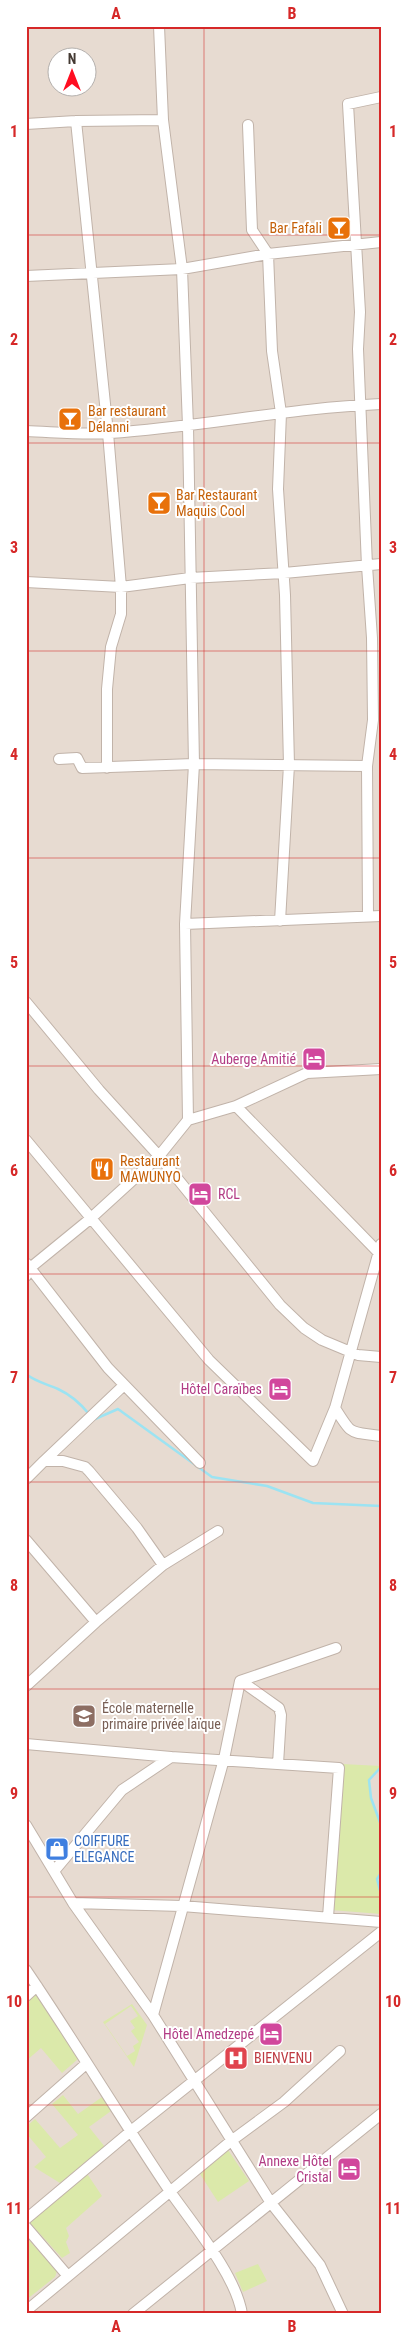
<svg xmlns="http://www.w3.org/2000/svg" width="407" height="2340" font-family="'Roboto Condensed',sans-serif">
  <rect width="100%" height="100%" fill="#f2eae3"/>
  <path fill="#e7dbd1" fill-rule="evenodd" d="M26,26H381V2314H26ZM58,58H88V88H58Z"/>
  <path fill="#dbe9aa" fill-rule="evenodd" d="M342,1764L381,1766L369,1780L371,1798L381,1826V1872L377,1879L381,1895V1914L331,1910Z
    M35,1993L78,2059L62,2073L41,2048L26,2061V2002Z
    M132,2004L147,2025L134,2067L103,2022ZM131,2006L138,2016L130,2021L135,2028L131,2031L139,2042L133,2046L135,2051L127,2056L105,2024Z
    M63,2095L78,2114L102,2097L111,2111L89,2127L105,2147L60,2183L34,2167L46,2157L26,2133V2127L35,2119L60,2148L78,2135L52,2104Z
    M228,2150L249,2181L218,2202L200,2174Z
    M86,2172L102,2196L66,2228L69,2236L66,2242L70,2253L62,2258L30,2223V2216Z
    M26,2240H29L57,2271L55,2277L26,2300Z
    M258,2264L267,2281L243,2292L235,2273Z"/>
  <g fill="none" stroke-linecap="round" stroke-linejoin="round">
    <path stroke="#9ce3f2" stroke-width="2.5" d="M26,1374C36,1382 47,1384 58,1389C71,1395 81,1404 89,1414
      M95,1419L118,1409L212,1477L267,1486L313,1503L381,1506
      M381,1767L369,1780L371,1798L381,1825
      M381,1873L377,1879L381,1894"/>
    <g stroke="#c1b3a9" stroke-width="12">
      <path id="minor" d="M76,121L108,433L121,587V614L111,647L107,689V768
        M26,124L76,121L163,120
        M248,125L252,230L268,254L272,351L281,413L278,489L285,595L289,765L280,921
        M26,276L182,269L268,254L381,242
        M26,431C54,432 83,435 110,433C201,427 290,408 381,404
        M26,582L121,587L190,578L284,573L381,564
        M59,759L77,758L82,768L194,764L367,766
        M368,916L367,766L373,720L372,638L367,566L358,349L360,312L348,104L381,97
        M185,924L381,916
        M26,1002L99,1090L159,1156L280,1305L304,1328L322,1340L358,1355L381,1357
        M236,1106L379,1253
        M188,1120L236,1106L307,1073L381,1069
        M26,1140L209,1360L313,1461L335,1408L381,1244
        M27,1264L108,1368L200,1463
        M26,1276L30,1268L90,1219L159,1156L188,1120L185,924L194,764L188,426L182,269L163,120L159,26
        M335,1408C353,1437 349,1431 381,1436
        M44,1461L124,1385
        M26,1479L44,1461H63L85,1467L89,1471L137,1528L163,1565
        M26,1540L96,1622
        M241,1681L279,1708L281,1715L278,1764
        M26,1686L96,1622L163,1565L218,1531
        M26,1744L171,1757L339,1768L328,1917
        M26,1825L73,1903L153,2015L271,2203L320,2265L343,2314
        M55,1870L122,1790L171,1757
        M73,1903L182,1906L381,1922
        M26,1970C75,2042 120,2117 169,2190C192,2223 236,2275 242,2314
        M26,1996L37,1986
        M153,2015L224,1759L240,1681L336,1648
        M26,2117L86,2064
        M26,2219L131,2131L381,1932
        M26,2227L67,2275
        M26,2311L231,2141L284,2102L340,2051
        M133,2314L381,2114"/>
    </g>
    <use href="#minor" stroke="#fff" stroke-width="10"/>
  </g>
  <path fill="none" stroke="#d62828" stroke-width="1" stroke-opacity="0.55" d="M204,26V2314M26,235H381M26,443H381M26,651H381M26,858H381M26,1066H381M26,1274H381M26,1482H381M26,1689H381M26,1897H381M26,2105H381"/>
  <defs>
    <g id="bar-square" transform="scale(1.25)"><rect x="-9" y="-9" width="18" height="18" rx="4" fill="#e8710a" stroke="#fff"/><path d="M-6-5H6L.8 .8V4.5H3.5V6h-7V4.5H-.8V.8Z" fill="#fff"/></g>
    <g id="hotel-square" transform="scale(1.25)"><rect x="-9" y="-9" width="18" height="18" rx="4" fill="#d1479c" stroke="#fff"/><path d="M-6-4.5h1.5V1H6V5H4.5V3h-9V5H-6ZM-4 0a1.8 1.8 0 1 1 3.6 0ZM.5 0V-2.5h3Q6-2.5 6 0Z" fill="#fff"/></g>
    <g id="restaurant-square" transform="scale(1.25)"><rect x="-9" y="-9" width="18" height="18" rx="4" fill="#e8710a" stroke="#fff"/><path d="M-5-6h1v4h1v-4h1v4h1v-4h1v5L-1.5 .5V6h-2V.5L-5-1ZM5-6V6H3V1.5H1.5Q1.5-4 5-6Z" fill="#fff"/></g>
    <g id="school-square" transform="scale(1.25)"><rect x="-9" y="-9" width="18" height="18" rx="4" fill="#8d6e63" stroke="#fff"/><path d="M0-5L7-2L0 1L-7-2ZM-4 1L0 2.5L4 1V4Q0 6-4 4Z" fill="#fff"/></g>
    <g id="shop-square" transform="scale(1.25)"><rect x="-9" y="-9" width="18" height="18" rx="4" fill="#3f7fe0" stroke="#fff"/><path d="M-5-2.5h2.3a2.7 3.5 0 0 1 5.4 0H5L5.5 6h-11ZM-1.5-2.5h3a1.5 2.3 0 0 0-3 0Z" fill="#fff"/></g>
    <g id="hospital-square" transform="scale(1.25)"><rect x="-9" y="-9" width="18" height="18" rx="4" fill="#e0444e" stroke="#fff"/><path d="M-5-5h3v3.5h4V-5h3V5h-3V1.5h-4V5h-3Z" fill="#fff"/></g>
  </defs>
  <g fill-rule="evenodd">
    <use href="#bar-square" x="339" y="228"/>
    <use href="#bar-square" x="70" y="419"/>
    <use href="#bar-square" x="159" y="503"/>
    <use href="#hotel-square" x="314" y="1059"/>
    <use href="#restaurant-square" x="102" y="1169"/>
    <use href="#hotel-square" x="200" y="1194"/>
    <use href="#hotel-square" x="280" y="1389"/>
    <use href="#school-square" x="84" y="1716"/>
    <use href="#shop-square" x="57" y="1849"/>
    <use href="#hotel-square" x="271" y="2034"/>
    <use href="#hospital-square" x="236" y="2058"/>
    <use href="#hotel-square" x="349" y="2169"/>
  </g>
  <g text-anchor="middle" stroke-width="4" stroke-linejoin="round" paint-order="stroke">
    <g font-size="14" fill="#c56008" stroke="#fff" text-anchor="start">
      <text x="322" y="233" text-anchor="end">Bar Fafali</text>
      <text x="88" y="416">Bar restaurant<tspan x="88" dy="16">Délanni</tspan></text>
      <text x="176" y="500">Bar Restaurant<tspan x="176" dy="16">Maquis Cool</tspan></text>
      <text x="120" y="1166">Restaurant<tspan x="120" dy="16">MAWUNYO</tspan></text>
    </g>
    <g font-size="14" fill="#b23c85" stroke="#fff" text-anchor="end">
      <text x="296" y="1064">Auberge Amitié</text>
      <text x="218" y="1199" text-anchor="start">RCL</text>
      <text x="262" y="1394">Hôtel Caraïbes</text>
      <text x="254" y="2039">Hôtel Amedzepé</text>
      <text x="332" y="2166">Annexe Hôtel<tspan x="332" dy="16">Cristal</tspan></text>
    </g>
    <g font-size="14" fill="#785e54" stroke="#fff" text-anchor="start">
      <text x="102" y="1713">École maternelle<tspan x="102" dy="16">primaire privée laïque</tspan></text>
    </g>
    <g font-size="14" fill="#366cbe" stroke="#fff" text-anchor="start">
      <text x="74" y="1846">COIFFURE<tspan x="74" dy="16">ELEGANCE</tspan></text>
    </g>
    <g font-size="14" fill="#be3a42" stroke="#fff" text-anchor="start">
      <text x="254" y="2063">BIENVENU</text>
    </g>
  </g>
  <rect width="407" height="2340" fill="none" stroke="#ffffff" stroke-width="55"/>
  <g transform="translate(72 72)"><circle r="24" fill="#ffffff" stroke="#b4b0ad"/>
  <path d="M0-4L9 19L0 12L-9 19Z" fill="#ff0e21"/>
  <text y="-8" font-size="14" font-weight="bold" text-anchor="middle" fill="#443a33">N</text>
  </g>
  <rect x="28" y="28" width="352" height="2284" fill="none" stroke="#d62828" stroke-width="2"/>
  <g font-size="16" text-anchor="middle" font-weight="bold" fill="#d62828">
    <text x="116" y="19">A</text>
    <text x="292" y="19">B</text>
    <text x="14" y="137">1</text>
    <text x="393" y="137">1</text>
    <text x="14" y="345">2</text>
    <text x="393" y="345">2</text>
    <text x="14" y="553">3</text>
    <text x="393" y="553">3</text>
    <text x="14" y="760">4</text>
    <text x="393" y="760">4</text>
    <text x="14" y="968">5</text>
    <text x="393" y="968">5</text>
    <text x="14" y="1176">6</text>
    <text x="393" y="1176">6</text>
    <text x="14" y="1383">7</text>
    <text x="393" y="1383">7</text>
    <text x="14" y="1591">8</text>
    <text x="393" y="1591">8</text>
    <text x="14" y="1799">9</text>
    <text x="393" y="1799">9</text>
    <text x="14" y="2007">10</text>
    <text x="393" y="2007">10</text>
    <text x="14" y="2214">11</text>
    <text x="393" y="2214">11</text>
    <text x="116" y="2332">A</text>
    <text x="292" y="2332">B</text>
  </g>
</svg>
